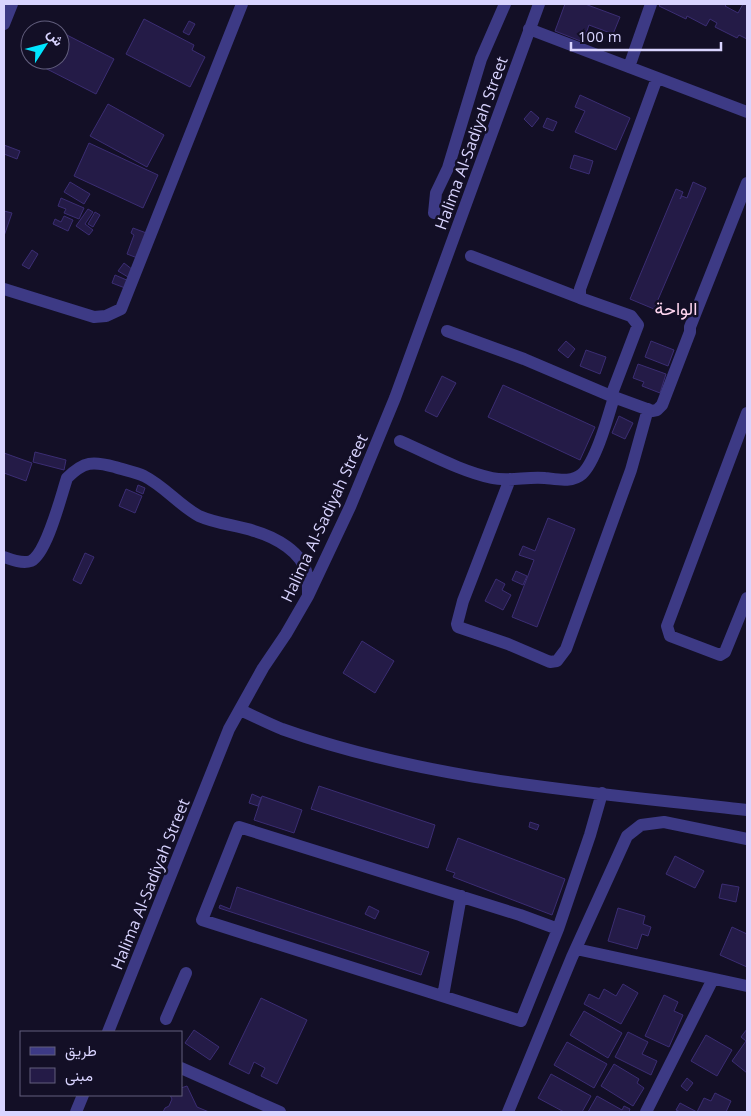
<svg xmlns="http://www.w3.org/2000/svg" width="751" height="1116" font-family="'Open Sans',Vazirmatn,sans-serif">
  <rect width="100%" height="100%" fill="#130f26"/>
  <path fill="#241b47" stroke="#3b2d73" d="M565,4H585L620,17L613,34L589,25L583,42L555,31Z
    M661,4H727L725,6L738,13L743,4H747V39L739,35L737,38L715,27L717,23L710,19L706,26L687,16L686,19L659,6Z
    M144,19L194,45L192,50L205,57L190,87L126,54Z
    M189,21L195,24L189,35L183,32Z
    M41,22L56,30H37Z
    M61,32L114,59L96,94L43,67L47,60H60Z
    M580,95L630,118L616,150L575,132L585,111L575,107Z
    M108,104L164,135L147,167L90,136Z
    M531,111L539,118L532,127L524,119Z
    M547,118L557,122L553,131L543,127Z
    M89,143L158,175L143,208L74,176Z
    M4,145L20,151L17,159L4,154Z
    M574,155L593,161L589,174L570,168Z
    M70,182L90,194L84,204L64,192Z
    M693,182L706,188L654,309L630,299L676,189L683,192L680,199L682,196L687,198Z
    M61,198L84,208L79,219L64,213L66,209L58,206Z
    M88,209L93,212L85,224L93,230L89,235L76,226Z
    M4,211L12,213L4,236Z
    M95,212L100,215L93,227L88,224Z
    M64,216L73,220L68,231L53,224L55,219L61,222Z
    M133,228L149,234L140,259L127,254L134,235L131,233Z
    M32,250L38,254L29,269L22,265Z
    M124,263L133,270L128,277L118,271Z
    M115,275L129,281L125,288L112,283Z
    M566,341L575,349L568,358L558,350Z
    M651,341L674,350L668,366L645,357Z
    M586,350L606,357L600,374L580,366Z
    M638,364L666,374L660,393L642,386L644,382L633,378Z
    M442,376L456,383L437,417L425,411Z
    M503,385L595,427L580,460L488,417Z
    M619,416L633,423L625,439L612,433Z
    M35,452L66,460L64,470L33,462Z
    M4,453L32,463L26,481L4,473Z
    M138,485L145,488L143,494L136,491Z
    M126,489L142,496L135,513L119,506Z
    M548,518L575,529L537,627L512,617L534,560L519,555L523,546L535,551Z
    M85,553L94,557L81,584L73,580Z
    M516,571L527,576L523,585L512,580Z
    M496,579L505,584L502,590L511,595L503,610L485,601Z
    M362,641L394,661L375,693L343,673Z
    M319,786L435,825L428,848L311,809Z
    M252,794L261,798L258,806L249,803Z
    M262,796L302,810L294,833L254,820Z
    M530,822L539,825L537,830L529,827Z
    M458,838L565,879L552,915L453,877L455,873L446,870Z
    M675,856L704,871L695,888L666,874Z
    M722,884L739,887L736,902L719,898Z
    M237,887L429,952L421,975L219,908L220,905L230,909Z
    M369,906L379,911L375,919L365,914Z
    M618,908L645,916L643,924L651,927L648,936L642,934L637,949L608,941Z
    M732,927L747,934V967L720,955Z
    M623,984L638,993L621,1024L584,1004L589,994L599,999L604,989L616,996Z
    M664,995L678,1002L674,1011L683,1015L669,1047L645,1036Z
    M261,998L307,1020L277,1084L261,1076L265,1068L254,1062L249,1074L229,1064Z
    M584,1011L622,1033L608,1058L570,1035Z
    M747,1029V1073L732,1061L746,1041L741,1037Z
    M194,1030L219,1047L210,1060L185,1043Z
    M628,1032L648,1042L642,1054L657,1061L651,1075L615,1057Z
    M706,1035L732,1050L717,1076L691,1061Z
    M567,1042L607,1064L594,1088L554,1065Z
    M614,1064L639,1079L637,1083L644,1088L633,1106L601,1086Z
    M551,1074L591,1096L582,1112H564L538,1098Z
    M687,1078L693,1083L687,1091L681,1086Z
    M187,1086L197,1107L209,1112H163L165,1108L169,1106L172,1099L170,1095H181V1088Z
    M715,1093L731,1101L726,1112H680L676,1110L680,1103L697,1112L704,1098L711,1101Z
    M597,1096L622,1110L624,1106L630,1109L629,1112H588Z"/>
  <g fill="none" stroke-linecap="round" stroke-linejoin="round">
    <path stroke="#3d3a85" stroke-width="12" d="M4,24L12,4
      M529,29L747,112
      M629,67L651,4
      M657,78L580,289V298L631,316L638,325L611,396L652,411L657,410L662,405L690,332V327L747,183
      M434,213L436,193L448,168L481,59L505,4
      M471,256L580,298
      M4,289L94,317L106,316L121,309L242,4
      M447,331L524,359L611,396
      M747,413L667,626L670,636L720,655L725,652L747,598
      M400,441C430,454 460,471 492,478C509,482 528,476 545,478C556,479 572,483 582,474C596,461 608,417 614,397
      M510,479L463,601L457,624L458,627L508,644L550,662L557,661L566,649L631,470L648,409
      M4,557C12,560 23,564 31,561C47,553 61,496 67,478C84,461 93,461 115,467C124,470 135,472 144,476C164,486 179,505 199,516C217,524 236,525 254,531C275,537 303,552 307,575C308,581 308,588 308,594
      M240,710C254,716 267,723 282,729C431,782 591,792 747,810
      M558,929L521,1021L202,920L239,827L520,915L558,929L590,835L602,793
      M576,949L747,986
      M443,996L461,896
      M166,1019L186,973
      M108,1032L229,729L263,668L286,634L308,596L350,507L395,398L539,4
      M181,1068L280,1112
      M76,1112L83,1095
      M508,1112L572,957L627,836L641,825L664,822L747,839
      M646,1112L713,979"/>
  </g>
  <g text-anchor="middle" stroke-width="5" stroke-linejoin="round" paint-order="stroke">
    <g font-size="16" fill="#d9d4ff" stroke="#130f26">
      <text transform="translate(471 143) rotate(-70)" y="6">Halima Al-Sadiyah Street</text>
      <text transform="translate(324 518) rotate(-65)" y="6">Halima Al-Sadiyah Street</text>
      <text transform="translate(150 884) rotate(-68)" y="6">Halima Al-Sadiyah Street</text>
    </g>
    <g font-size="18" fill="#ffd6f0" stroke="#130f26">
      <text x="676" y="315">الواحة</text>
    </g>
  </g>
  <rect width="751" height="1116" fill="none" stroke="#d9d4ff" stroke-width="10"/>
  <rect x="20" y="1031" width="162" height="65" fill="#130f26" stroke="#625e7d"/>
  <rect x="30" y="1047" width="25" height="8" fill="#3d3a85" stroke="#625e7d"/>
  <text x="65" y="1056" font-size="15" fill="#d9d4ff">طريق</text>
  <rect x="30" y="1068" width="25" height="15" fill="#241b47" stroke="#625e7d"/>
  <text x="65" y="1081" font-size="15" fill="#d9d4ff">مبنى</text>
  <g transform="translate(45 45) rotate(54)"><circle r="24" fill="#130f26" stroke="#625e7d"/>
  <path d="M0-4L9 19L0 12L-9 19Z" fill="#00e5ff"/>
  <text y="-8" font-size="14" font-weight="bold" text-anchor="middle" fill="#d9d4ff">ش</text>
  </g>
  <path d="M571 42v8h150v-8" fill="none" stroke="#d9d4ff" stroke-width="2.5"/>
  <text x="578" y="42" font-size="15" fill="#d9d4ff" stroke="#130f26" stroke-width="4" paint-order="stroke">100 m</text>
</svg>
